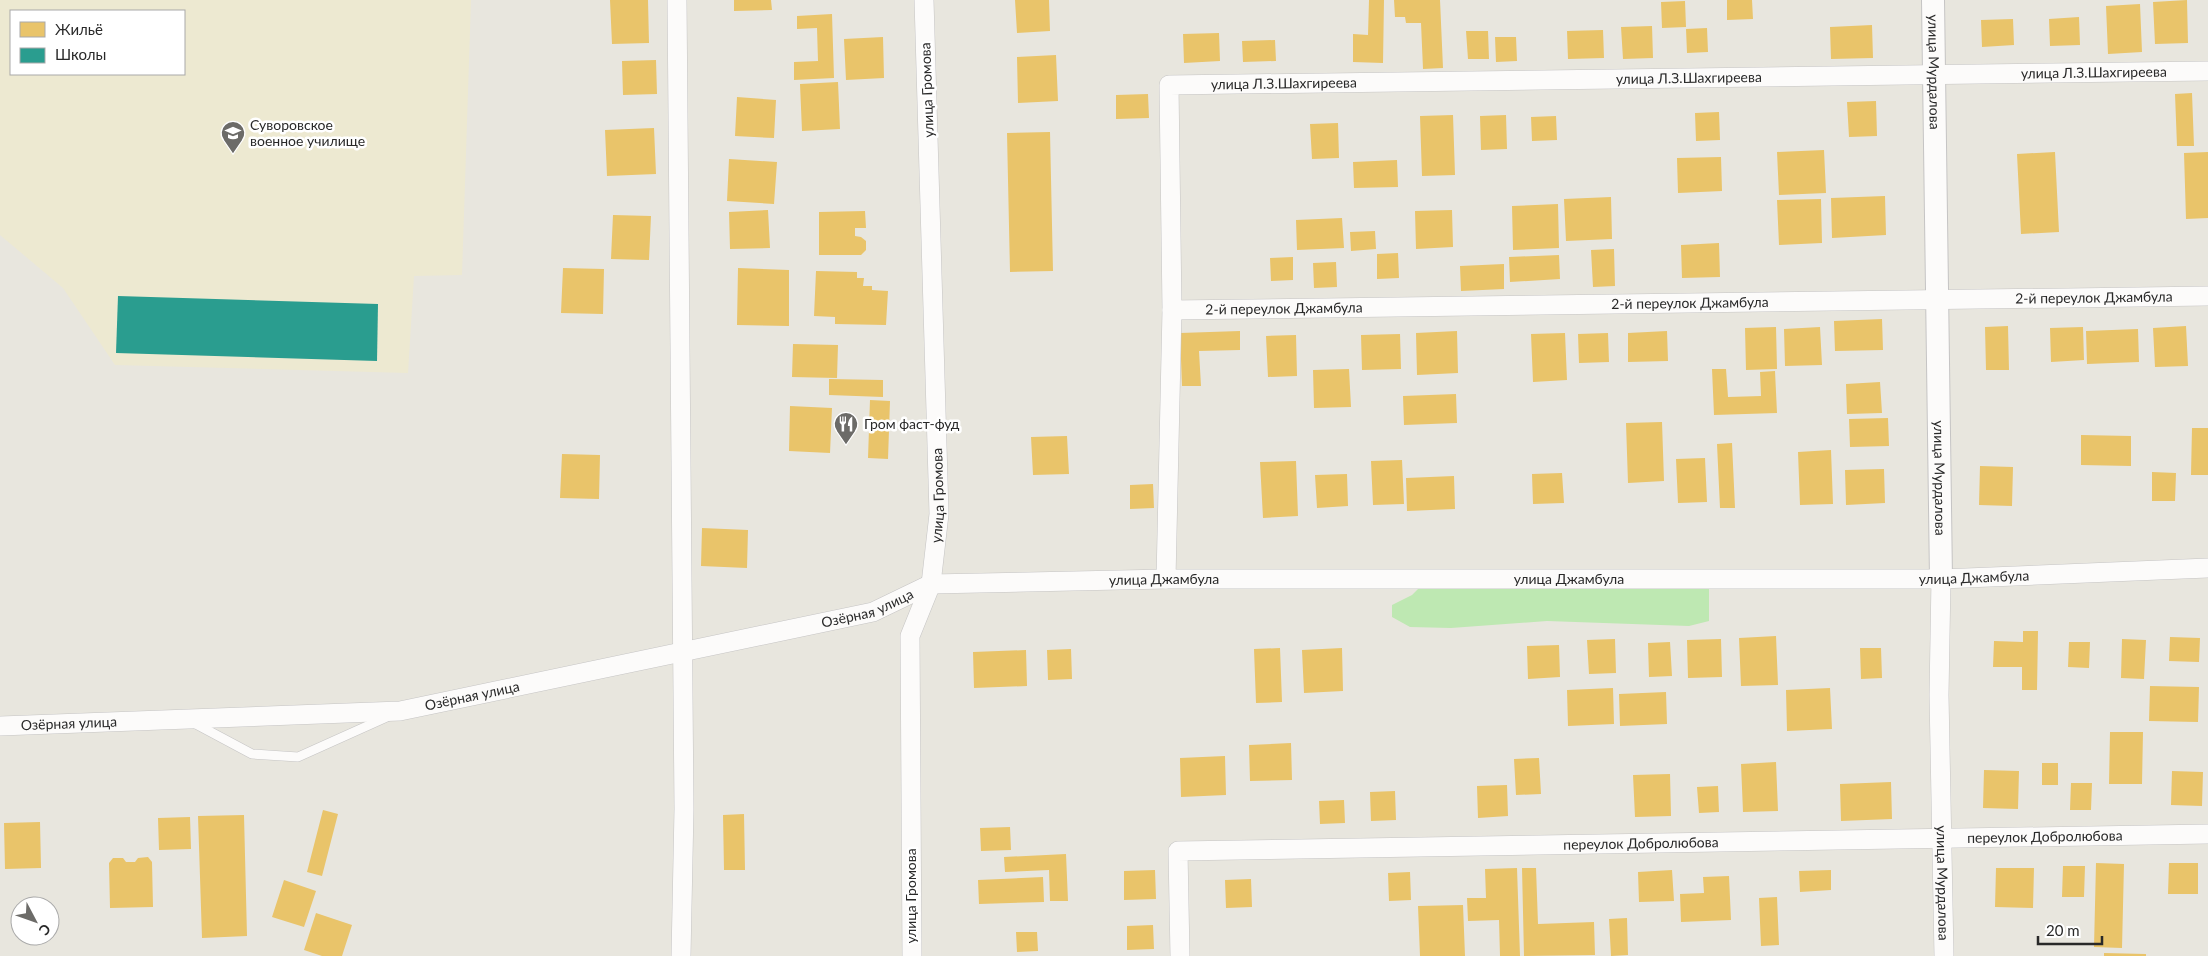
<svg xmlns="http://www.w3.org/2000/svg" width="2208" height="956" font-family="Lato,sans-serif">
  <rect width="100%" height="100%" fill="#e8e6de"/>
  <path fill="#ede9d1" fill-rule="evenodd" d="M0,0H471L462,275L414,276L408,373L115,365L63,288L0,235ZM11,11H184V74H11Z"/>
  <path fill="#bee8b2" d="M1419,588L1709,589V621L1689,626L1547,621L1451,628L1410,627L1392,617V605L1412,595Z"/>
  <path fill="#e9c46a" d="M610,0H648L649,43L612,44Z
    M734,0H771L772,10L734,11Z
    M1015,0H1049L1050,31L1017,33Z
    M1369,0H1384L1383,63L1353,62V34L1368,35Z
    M1394,0H1440L1443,68L1423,69L1421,23H1406L1405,17H1395Z
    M1727,0H1752L1753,19L1727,20Z
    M2187,0L2188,43L2155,44L2153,2Z
    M1685,1L1686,27L1662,28L1661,2Z
    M2140,4L2142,52L2108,54L2106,6Z
    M832,14L834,78L794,80V62L818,61L817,28L797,29V16Z
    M2079,17L2080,45L2050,46L2049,19Z
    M2013,19L2014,45L1982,47L1981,20Z
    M1872,25L1873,58L1831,59L1830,27Z
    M1652,26L1653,58L1623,59L1621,27Z
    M1707,28L1708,52L1687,53L1686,29Z
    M1603,30L1604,58L1568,59L1567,31Z
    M1466,31H1488L1489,59H1468Z
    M1219,33L1220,61L1184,63L1183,34Z
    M883,37L884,78L846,80L844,39Z
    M1495,37H1516L1517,61L1496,62Z
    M1275,40L1276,61L1243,62L1242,41Z
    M1056,55L1058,101L1018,103L1017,57Z
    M656,60L657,94L623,95L622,61Z
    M838,82L840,129L802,131L800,84Z
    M2192,93L2194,146H2177L2175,94Z
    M1148,94L1149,118L1116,119V95Z
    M737,97L776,100L774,138L735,136Z
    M1876,101L1877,136L1849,137L1847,102Z
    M1719,112L1720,140L1696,141L1695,113Z
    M1453,115L1455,175L1422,176L1420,116Z
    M1506,115L1507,149L1481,150L1480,116Z
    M1556,116L1557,140L1532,141L1531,117Z
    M1338,123L1339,158L1312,159L1310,124Z
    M654,128L656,174L607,176L605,130Z
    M1050,132L1053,271L1010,272L1007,133Z
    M1824,150L1826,193L1779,195L1777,152Z
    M2055,152L2059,232L2021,234L2017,154Z
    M2208,152V218L2186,219L2184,153Z
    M1721,157L1722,191L1678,193L1677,158Z
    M729,159L777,162L774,204L727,201Z
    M1397,160L1398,187L1354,188L1353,162Z
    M1885,196L1886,235L1832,238L1831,198Z
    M1611,197L1612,239L1566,241L1564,199Z
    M1821,199L1822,243L1779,245L1777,200Z
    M1558,204L1559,248L1513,250L1512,206Z
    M768,210L770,248L730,249L729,212Z
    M1452,210L1453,247L1416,249L1415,211Z
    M865,211L866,228H855V236L861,237L866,241V250L861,255H819V212Z
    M613,215L651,216L649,260L611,259Z
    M1342,218L1344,248L1297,250L1296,220Z
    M1375,231L1376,249L1351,251L1350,232Z
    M1719,243L1720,277L1682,278L1681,245Z
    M1614,249L1615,286L1593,287L1591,250Z
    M1398,253L1399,278L1377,279V254Z
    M1559,255L1560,279L1510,282L1509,257Z
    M1293,257V280L1271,281L1270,258Z
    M1336,262L1337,287L1314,288L1313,263Z
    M1504,264V289L1461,291L1460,266Z
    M563,268L604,269L603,314L561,313Z
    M738,268L789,270V326L737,325Z
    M816,271L857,272V278H864L863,286H872V290L888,291L886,325L835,324V317L814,316Z
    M1882,319L1883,350L1835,351L1834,321Z
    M2008,326L2009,370H1986L1985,327Z
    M2186,326L2188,366L2155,367L2153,328Z
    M1776,327L1777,369L1746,370L1745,328Z
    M1820,327L1822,365L1785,366L1784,329Z
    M2083,327L2084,360L2051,362L2050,328Z
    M2138,329L2139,362L2087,364L2086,331Z
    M1240,331V350L1199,351L1201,386H1182L1180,333Z
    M1457,331L1458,373L1417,375L1416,333Z
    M1667,331L1668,361L1628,362V333Z
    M1565,333L1567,380L1533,382L1531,334Z
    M1608,333L1609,362L1579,363L1578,334Z
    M1400,334L1401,369L1362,370L1361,335Z
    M1296,335L1297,376L1268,377L1266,336Z
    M793,344L838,345L837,378L792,377Z
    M1349,369L1351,407L1314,408L1313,370Z
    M1712,369H1726L1728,397L1761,396L1760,372L1775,371L1777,413L1714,415Z
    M829,379L883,380V397L829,395Z
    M1880,382L1882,413L1847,414L1846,384Z
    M1456,394L1457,423L1404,425L1403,396Z
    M870,400L890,401L888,459L868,458Z
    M790,406L832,408L830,453L789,451Z
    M1888,418L1889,446L1850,447L1849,419Z
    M1662,422L1664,481L1628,483L1626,423Z
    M2192,428H2208V475H2191Z
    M2081,435L2131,436V466L2081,465Z
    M1067,436L1069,474L1033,475L1031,437Z
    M1732,443L1735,508H1720L1717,444Z
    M1831,450L1833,504L1800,505L1798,452Z
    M562,454L600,455L599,499L560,498Z
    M1705,458L1707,502L1678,503L1676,459Z
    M1402,460L1404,504L1373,505L1371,461Z
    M1296,461L1298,516L1263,518L1260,462Z
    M1980,466L2013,467L2012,506L1979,505Z
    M1884,469L1885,503L1846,505L1845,470Z
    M2152,472L2176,473L2175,501H2152Z
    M1562,473L1564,503L1533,504L1532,474Z
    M1347,474L1348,506L1317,508L1315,475Z
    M1454,476L1455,509L1407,511L1406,478Z
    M1153,484L1154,508L1130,509V485Z
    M702,528L748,530L747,568L701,566Z
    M2023,631H2038L2037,690H2022V667H1993L1994,641L2023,642Z
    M1776,636L1778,685L1741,686L1739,638Z
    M2170,637L2200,638L2199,662L2169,661Z
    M1615,639L1616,673L1589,674L1587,640Z
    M1721,639L1722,677L1688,678L1687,640Z
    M2122,639L2146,640L2144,679L2121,678Z
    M1670,642L1672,676L1649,677L1648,643Z
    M2069,642H2090L2089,668L2068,667Z
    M1559,645L1560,677L1528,679L1527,646Z
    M1280,648L1282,702L1256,703L1254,649Z
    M1342,648L1343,691L1304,693L1302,650Z
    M1860,648H1881L1882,678L1861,679Z
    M1071,649L1072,679L1048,680L1047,650Z
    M1026,650L1027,686L974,688L973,652Z
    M2150,686L2199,687L2198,722L2149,721Z
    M1613,688L1614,724L1568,726L1567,690Z
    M1830,688L1832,729L1787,731L1786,690Z
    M1666,692L1667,724L1620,726L1619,694Z
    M2110,732H2143L2142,784H2109Z
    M1291,743L1292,780L1250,781L1249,745Z
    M1225,756L1226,795L1181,797L1180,758Z
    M1539,758L1541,794L1516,795L1514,759Z
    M1776,762L1778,811L1743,812L1741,764Z
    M2042,763H2058V785H2042Z
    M1984,770L2019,771L2018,809L1983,808Z
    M2172,771L2203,772L2202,806L2171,805Z
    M1670,774L1671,816L1635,817L1633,775Z
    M1891,782L1892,819L1841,821L1840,784Z
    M2071,783H2092L2091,810H2070Z
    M1507,785L1508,816L1478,818L1477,786Z
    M1718,786L1719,812L1699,813L1697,787Z
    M1395,791L1396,820L1371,821L1370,792Z
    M1344,800L1345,823L1320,824L1319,801Z
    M323,810L338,814L322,876L307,872Z
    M744,814L745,870H724L723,815Z
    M244,815L247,936L202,938L198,816Z
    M190,817L191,849L159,850L158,818Z
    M40,822L41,868L5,869L4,823Z
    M1010,827L1011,850L981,851L980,828Z
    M1066,854L1068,901H1050L1049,870L1005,872L1004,857Z
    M148,857L152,862L153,907L110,908L109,863L113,858H123L126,862H135L138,858Z
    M2096,863L2124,864L2122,948L2094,947Z
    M2169,863H2198V894H2168Z
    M2063,866H2085L2084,897H2062Z
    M1517,868L1520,956H1500L1499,920L1468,921L1467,898H1486L1485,869Z
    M1522,868H1536L1538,924L1594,922L1595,955L1524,956Z
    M1996,868H2034L2033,908L1995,907Z
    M1155,870L1156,899L1124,900V871Z
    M1672,870L1674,901L1639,902L1638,872Z
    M1831,870V890L1800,892L1799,871Z
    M1410,872L1411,900L1389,901L1388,873Z
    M1729,876L1731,920L1681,922L1680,894L1704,893L1703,877Z
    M1043,877L1044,902L979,904L978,880Z
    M1251,879L1252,907L1226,908L1225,880Z
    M284,880L316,891L304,927L272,917Z
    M1777,897L1779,945L1761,946L1759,898Z
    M1463,905L1465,956H1420L1418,906Z
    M316,913L352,925L342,956H322L304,950Z
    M1627,918L1628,955L1611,956L1609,919Z
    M1153,925L1154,949L1127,950V926Z
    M1016,932H1037L1038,951L1017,952Z
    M2104,953L2146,954V956H2104Z"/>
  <path fill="#2a9d8f" d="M118,296L378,304L377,361L116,353Z"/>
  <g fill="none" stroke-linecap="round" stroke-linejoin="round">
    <g stroke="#c5c4c4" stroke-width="10">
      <path id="service" d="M194,723L252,754L298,757L387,717"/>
    </g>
    <g stroke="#c5c4c4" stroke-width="20">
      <g id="minor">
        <path d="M677,0L684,809L681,956"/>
        <path id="s1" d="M1172,310L2208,296"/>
        <path id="s2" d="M1166,579L1172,310L1169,85L2208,71"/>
        <path id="s3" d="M1941,579L1939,695L1944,956"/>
        <path id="s4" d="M0,726L400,711L873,612L931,584L1166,579H1941L2208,568"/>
        <path id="s5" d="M912,956L910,636L931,584L939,514L924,0"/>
        <path id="s6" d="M1180,956L1178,851L2208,834"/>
      </g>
    </g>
    <g stroke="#c5c4c4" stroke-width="24">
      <g id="tertiary">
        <path id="s7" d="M1933,0L1941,579"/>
      </g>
    </g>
    <use href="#service" stroke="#fcfbfa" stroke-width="9"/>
    <use href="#minor" stroke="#fcfbfa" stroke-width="19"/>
    <use href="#tertiary" stroke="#fcfbfa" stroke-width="22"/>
  </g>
  <defs>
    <g id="university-pin" transform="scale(1.25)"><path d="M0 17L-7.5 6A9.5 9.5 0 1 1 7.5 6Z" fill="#6c6b68" stroke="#fff"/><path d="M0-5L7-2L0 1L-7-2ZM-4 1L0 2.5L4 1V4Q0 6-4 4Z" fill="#fff"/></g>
    <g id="restaurant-pin" transform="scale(1.25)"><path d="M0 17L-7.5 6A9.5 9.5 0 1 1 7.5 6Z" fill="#6c6b68" stroke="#fff"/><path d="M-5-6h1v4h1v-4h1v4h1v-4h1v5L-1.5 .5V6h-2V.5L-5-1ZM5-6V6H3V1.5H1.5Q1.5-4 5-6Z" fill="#fff"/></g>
  </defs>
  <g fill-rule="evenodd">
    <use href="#university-pin" x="233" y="133"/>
    <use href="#restaurant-pin" x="846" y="424"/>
  </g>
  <g text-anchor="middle" stroke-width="5" stroke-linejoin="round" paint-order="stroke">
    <g font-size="14" fill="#292929" stroke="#fff">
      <text dy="5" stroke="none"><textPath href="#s2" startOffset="1419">улица Л.З.Шахгиреева</textPath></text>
      <text dy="5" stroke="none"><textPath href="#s7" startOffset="72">улица Мурдалова</textPath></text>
      <text dy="5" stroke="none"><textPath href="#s2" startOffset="1014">улица Л.З.Шахгиреева</textPath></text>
      <text dy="5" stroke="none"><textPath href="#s2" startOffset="609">улица Л.З.Шахгиреева</textPath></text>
      <text transform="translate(927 90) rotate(-92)" y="5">улица Громова</text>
      <text dy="5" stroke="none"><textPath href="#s1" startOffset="922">2-й переулок Джамбула</textPath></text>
      <text dy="5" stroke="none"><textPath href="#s1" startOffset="518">2-й переулок Джамбула</textPath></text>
      <text dy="5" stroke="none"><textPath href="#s1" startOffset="112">2-й переулок Джамбула</textPath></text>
      <text dy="5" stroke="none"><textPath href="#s7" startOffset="478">улица Мурдалова</textPath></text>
      <text dy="5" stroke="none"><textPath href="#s5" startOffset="465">улица Громова</textPath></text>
      <text dy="5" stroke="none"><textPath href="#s4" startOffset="1991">улица Джамбула</textPath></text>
      <text dy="5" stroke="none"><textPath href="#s4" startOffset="1586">улица Джамбула</textPath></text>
      <text dy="5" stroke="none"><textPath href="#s4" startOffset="1181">улица Джамбула</textPath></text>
      <text dy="5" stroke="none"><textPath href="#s4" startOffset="879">Озёрная улица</textPath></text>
      <text dy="5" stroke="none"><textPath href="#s4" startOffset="474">Озёрная улица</textPath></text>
      <text dy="5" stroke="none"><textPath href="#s4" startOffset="69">Озёрная улица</textPath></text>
      <text dy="5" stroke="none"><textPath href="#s6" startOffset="972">переулок Добролюбова</textPath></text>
      <text dy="5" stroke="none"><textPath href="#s6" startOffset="568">переулок Добролюбова</textPath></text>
      <text dy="5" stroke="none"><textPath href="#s3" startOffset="304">улица Мурдалова</textPath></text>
      <text transform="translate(911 896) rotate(-90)" y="5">улица Громова</text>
    </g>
    <g font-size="14" fill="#292929" stroke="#fff" text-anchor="start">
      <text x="250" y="130">Суворовское<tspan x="250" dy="16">военное училище</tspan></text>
      <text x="864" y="429">Гром фаст-фуд</text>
    </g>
  </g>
  <rect x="10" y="10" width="175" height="65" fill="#ffffff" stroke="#a9a9a9"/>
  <rect x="20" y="22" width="25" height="15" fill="#e9c46a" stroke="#a9a9a9"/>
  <text x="55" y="35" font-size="15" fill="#292929">Жильё</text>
  <rect x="20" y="48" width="25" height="15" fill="#2a9d8f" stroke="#a9a9a9"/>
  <text x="55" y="60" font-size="15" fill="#292929">Школы</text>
  <g transform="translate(35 921) rotate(131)"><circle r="24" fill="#ffffff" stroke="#a9a9a9"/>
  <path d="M0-4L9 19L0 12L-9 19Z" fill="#6c6b68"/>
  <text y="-8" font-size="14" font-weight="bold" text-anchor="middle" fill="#292929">С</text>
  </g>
  <path d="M2038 936v8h64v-8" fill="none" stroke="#292929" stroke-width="2.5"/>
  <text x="2046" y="936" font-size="15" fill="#292929" stroke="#ffffff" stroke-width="4" paint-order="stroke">20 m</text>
</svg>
